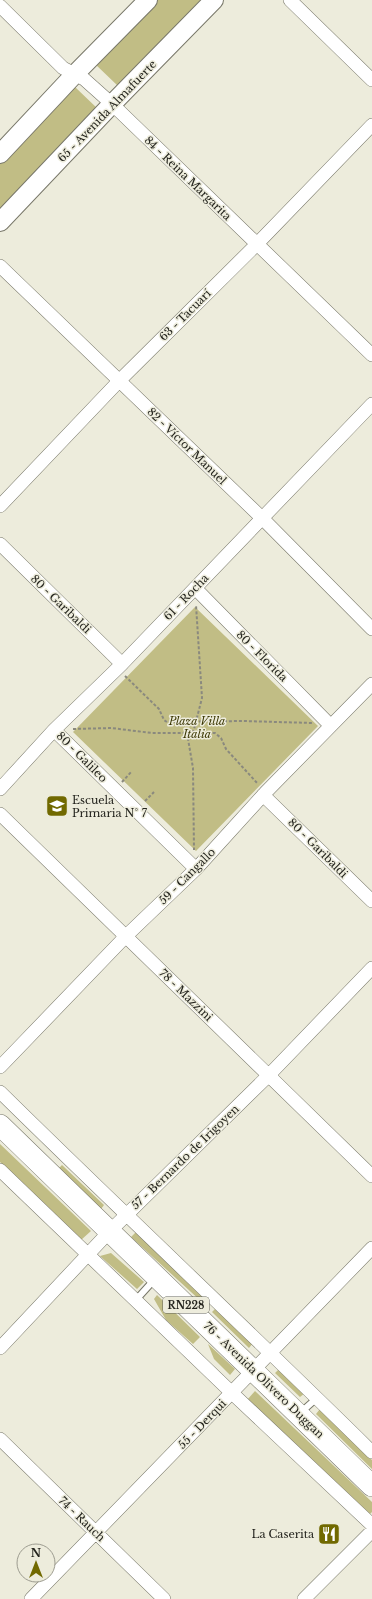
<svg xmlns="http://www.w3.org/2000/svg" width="372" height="1599" font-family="'Libre Baskerville',serif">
  <rect width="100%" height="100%" fill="#edecdc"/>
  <path fill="#c1bd85" d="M156,0H203L118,86L94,63Z
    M75,87L99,110L0,211V163Z
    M195,607L318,726L196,851L73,732Z
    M0,1144L91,1231L81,1240L0,1162Z
    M62,1165L104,1205L101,1209L59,1168Z
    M136,1232L208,1298L203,1303L131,1237Z
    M111,1253L144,1282L137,1289L100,1256Z
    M157,1295L200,1337L193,1344L166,1320L154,1299Z
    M216,1308L253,1343L249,1348L212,1312Z
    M208,1344L235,1369L230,1375L214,1359Z
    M280,1368L305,1393L300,1397L275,1373Z
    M255,1391L372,1502V1512L368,1516L247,1400Z
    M320,1409L372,1460V1469L316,1414Z"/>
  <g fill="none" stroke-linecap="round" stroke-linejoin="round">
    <g stroke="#787769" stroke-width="8">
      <path id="service" d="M135,1301L154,1280
        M300,1413L317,1398"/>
    </g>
    <g stroke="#787769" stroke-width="14">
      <path id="minor" d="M290,0L372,80
        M0,6L63,68L84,79L112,104L372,355
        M0,266L262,518L372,629
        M0,506L119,381L257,244L372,125
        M0,544L122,664
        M195,588L330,725
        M54,730L196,869
        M0,789L54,730L122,664L372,404
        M263,795L372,901
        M0,814L372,1176
        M0,1067L126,936L196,869L265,793L372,684
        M0,1092C123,1213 249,1331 372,1452
        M0,1170L232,1393L372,1525
        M0,1348L109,1232L269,1075L372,968
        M0,1439L164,1599
        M31,1599L372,1248
        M304,1599L372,1531"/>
    </g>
    <g stroke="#787769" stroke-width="20">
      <path id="secondary" d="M0,154L74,75L148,0
        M0,222L112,104L214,0"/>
    </g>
    <g stroke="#787769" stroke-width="22">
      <path id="trunk" d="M0,1125L372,1486"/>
    </g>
    <path stroke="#8a897e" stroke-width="2" stroke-dasharray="3 2" stroke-linecap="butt" d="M125,676L159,709L164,720L167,722L243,721L312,723
      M73,729L111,728L152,733H215L221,738L226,749L258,784
      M187,733L193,768L194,850
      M193,733L202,698L196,605
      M122,782L132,771
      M145,801L154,792"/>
    <use href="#service" stroke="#fff" stroke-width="6"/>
    <use href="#minor" stroke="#fff" stroke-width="13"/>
    <use href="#secondary" stroke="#fff" stroke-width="18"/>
    <use href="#trunk" stroke="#fff" stroke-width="21"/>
  </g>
  <defs>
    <g id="school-square" transform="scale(1.15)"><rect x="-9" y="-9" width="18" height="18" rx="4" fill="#716900" stroke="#edecdc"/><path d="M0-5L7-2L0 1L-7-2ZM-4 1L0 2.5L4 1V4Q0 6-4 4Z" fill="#fff"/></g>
    <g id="restaurant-square" transform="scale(1.15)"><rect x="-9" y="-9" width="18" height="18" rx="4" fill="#716900" stroke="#edecdc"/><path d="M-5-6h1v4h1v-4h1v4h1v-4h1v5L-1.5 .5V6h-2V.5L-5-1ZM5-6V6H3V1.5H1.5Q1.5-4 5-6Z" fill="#fff"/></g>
  </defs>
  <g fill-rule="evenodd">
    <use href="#school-square" x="57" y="806"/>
    <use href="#restaurant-square" x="329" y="1534"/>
  </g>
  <g text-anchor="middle" stroke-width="3" stroke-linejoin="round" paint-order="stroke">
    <rect fill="#edecdc" stroke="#606057" stroke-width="1" x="163" y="1297" width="46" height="16" rx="3"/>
    <g font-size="10" font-weight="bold" fill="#24241e">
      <text x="186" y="1309">RN228</text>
    </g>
    <g font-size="11" fill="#24241e" stroke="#edecdc">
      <text transform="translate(107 111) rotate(-46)" y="4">65 - Avenida Almafuerte</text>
      <text transform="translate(188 178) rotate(44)" y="4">84 - Reina Margarita</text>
      <text transform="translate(185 315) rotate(-45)" y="4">63 - Tacuarí</text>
      <text transform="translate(187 446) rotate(44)" y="4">82 - Víctor Manuel</text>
      <text transform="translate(186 597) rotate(-46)" y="4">61 - Rocha</text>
      <text transform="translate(61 604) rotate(44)" y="4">80 - Garibaldi</text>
      <text transform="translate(262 656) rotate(45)" y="4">80 - Florida</text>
      <text transform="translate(82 757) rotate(45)" y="4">80 - Galileo</text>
      <text transform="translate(318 848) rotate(45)" y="4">80 - Garibaldi</text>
      <text transform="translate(187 876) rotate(-45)" y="4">59 - Cangallo</text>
      <text transform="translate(186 995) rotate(44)" y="4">78 - Mazzini</text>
      <text transform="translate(185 1157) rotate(-44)" y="4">57 - Bernardo de Irigoyen</text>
      <text transform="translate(264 1380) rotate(44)" y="4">76 - Avenida Olivero Duggan</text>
      <text transform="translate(202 1424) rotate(-46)" y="4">55 - Derqui</text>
      <text transform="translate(82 1519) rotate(44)" y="4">74 - Rauch</text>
    </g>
    <g font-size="11" font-style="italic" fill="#3b3703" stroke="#edecdc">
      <text x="197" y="725">Plaza Villa<tspan x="197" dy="13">Italia</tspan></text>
    </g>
    <g font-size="11" fill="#24241e" stroke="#edecdc" text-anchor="start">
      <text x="72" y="804">Escuela<tspan x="72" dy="13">Primaria N° 7</tspan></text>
      <text x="314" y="1538" text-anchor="end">La Caserita</text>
    </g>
  </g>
  <g transform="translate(36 1563)"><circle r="19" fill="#edecdc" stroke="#9d9c90"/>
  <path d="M0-3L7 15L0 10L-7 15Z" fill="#716900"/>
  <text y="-6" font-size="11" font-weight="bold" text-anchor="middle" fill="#24241e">N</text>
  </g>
</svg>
